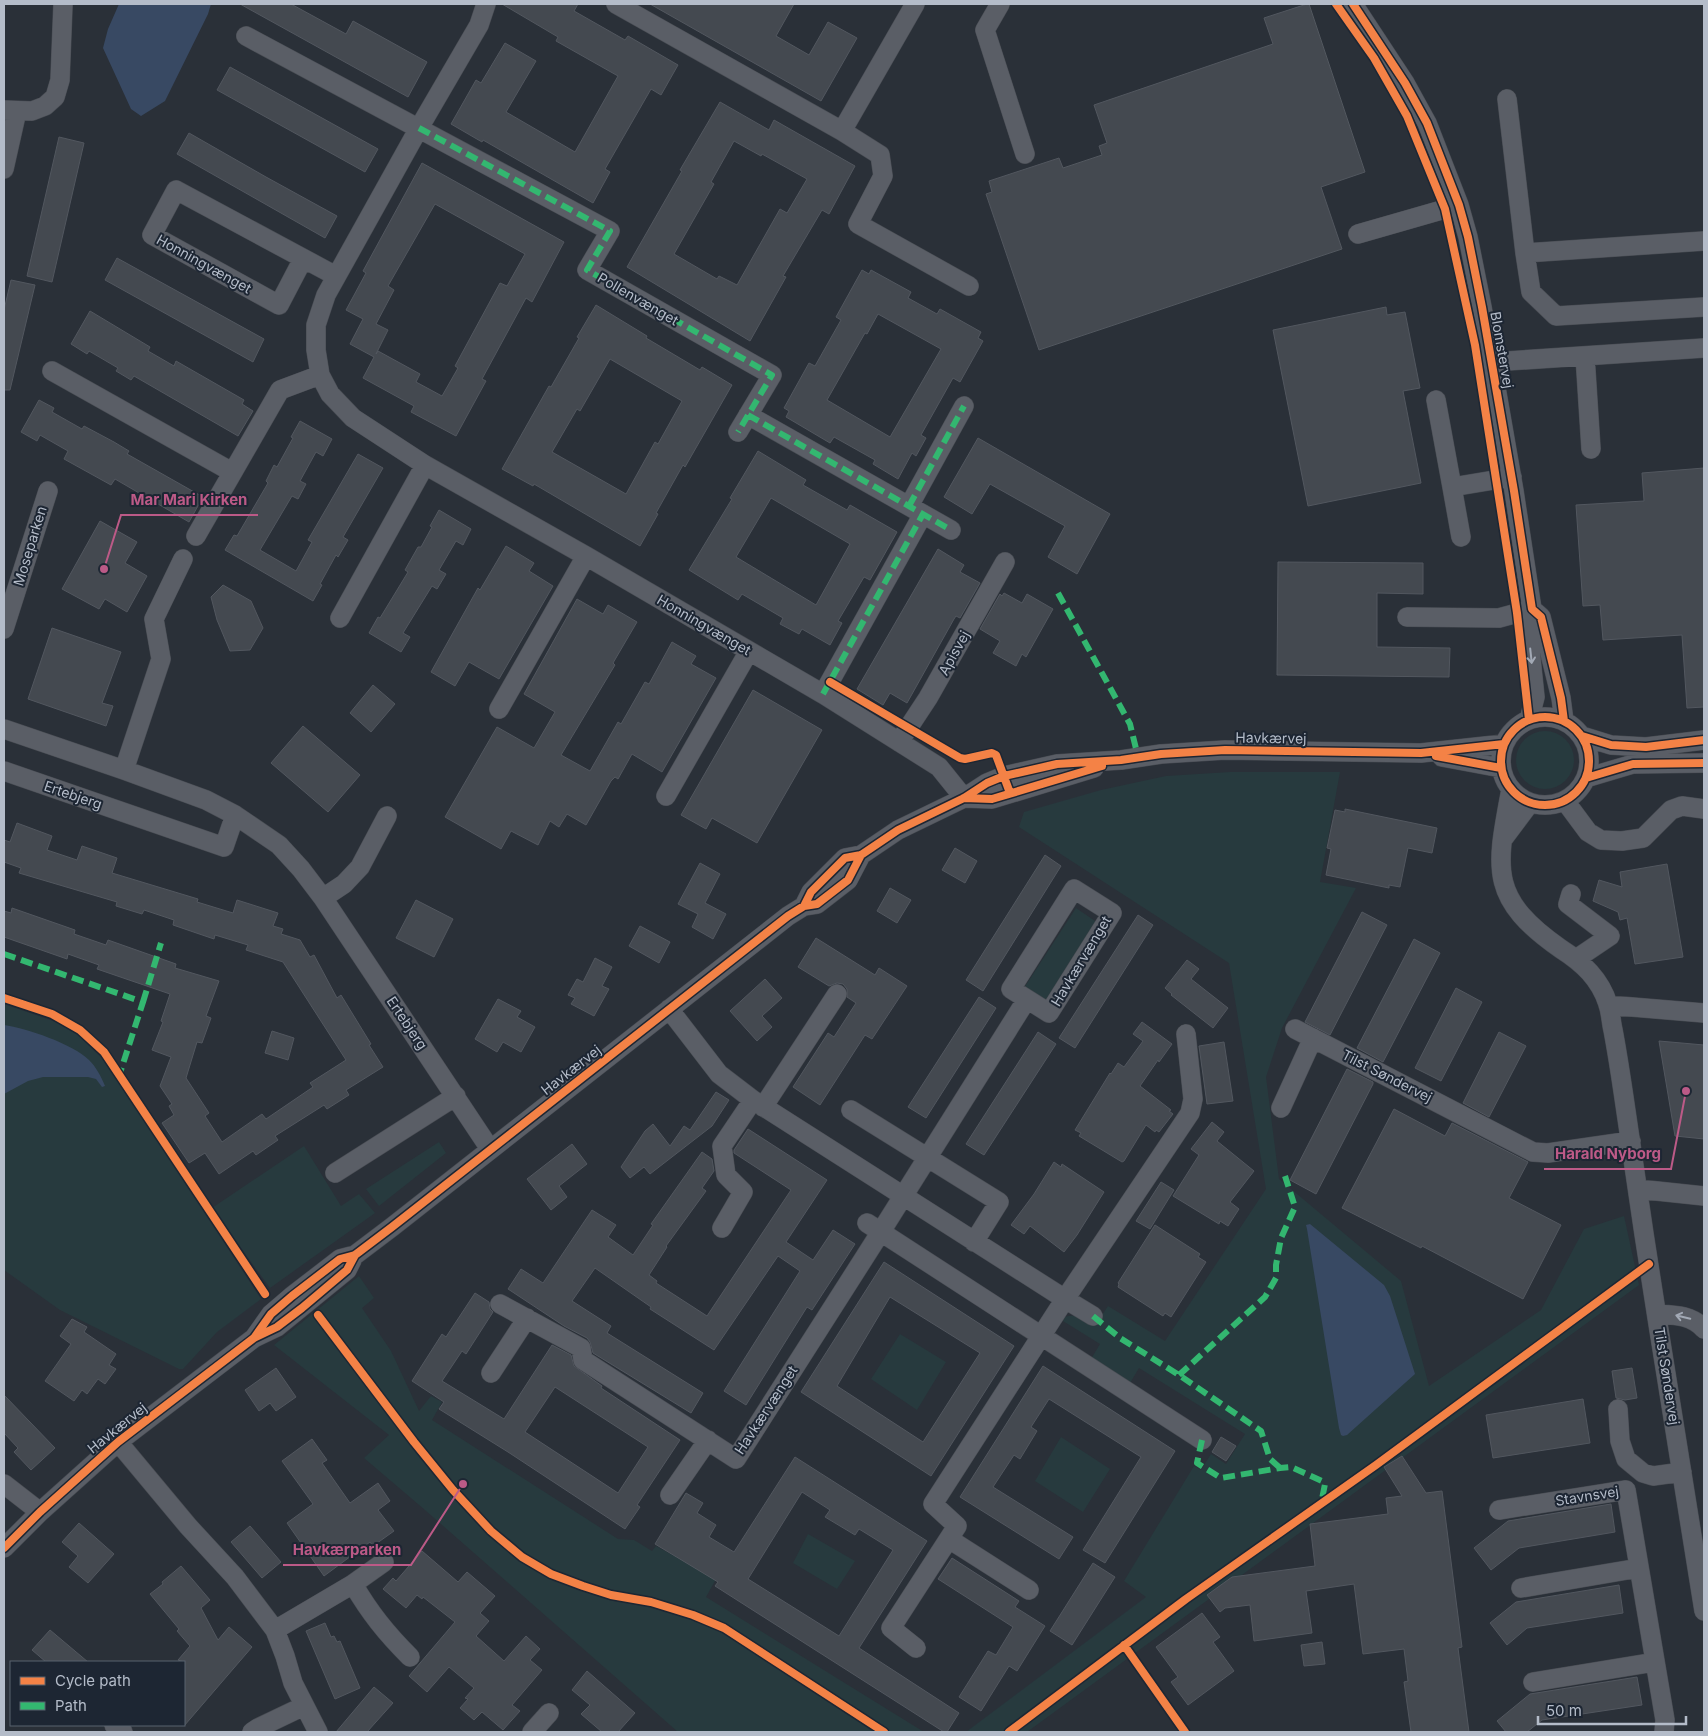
<svg xmlns="http://www.w3.org/2000/svg" width="1708" height="1736" font-family="Inter,sans-serif">
  <rect width="100%" height="100%" fill="#2a3038"/>
  <path fill="#273a3e" d="M1516 760a29 29 0 1 1 58 0a29 29 0 1 1-58 0Z
    M1230,772H1340L1320,882L1356,888L1282,1028L1266,1077L1279,1179L1401,1281L1429,1386L1541,1310L1584,1229L1624,1216L1639,1285L1027,1732H966L1146,1597L1124,1581L1194,1466L1201,1470L1211,1454L1226,1464L1245,1434L1139,1368L1130,1383L1091,1359L1100,1344L1063,1321L1065,1317C1077,1313 1085,1320 1095,1326L1108,1306L1165,1341L1266,1189L1229,963L1019,827L1024,812L1101,790L1166,776Z
    M1076,908L1098,923L1047,1003L1024,988Z
    M4,1004L56,1022L78,1035L106,1062L261,1299L217,1332L183,1369H179L60,1310L4,1270Z
    M439,1142L446,1153L379,1206L366,1189Z
    M304,1146L341,1206L359,1194L375,1213L270,1288L212,1208Z
    M359,1276L374,1298L362,1308L391,1351L419,1411L431,1396L442,1402L432,1420L618,1539L634,1540L652,1551L656,1546L716,1579L706,1597L924,1732H678L425,1510L364,1458L389,1435L274,1345Z
    M900,1334L946,1362L917,1410L871,1379Z
    M1061,1437L1110,1469L1083,1512L1035,1481Z
    M808,1534L855,1561L837,1589L793,1563Z"/>
  <path fill="#384963" d="M119,4H211L208,14L165,101L141,116L131,109L103,48L108,29Z
    M4,1025C26,1028 73,1044 89,1060C96,1067 101,1076 105,1086L102,1087L96,1079L88,1077H43L28,1081L4,1094Z
    M1310,1224L1384,1285L1390,1296L1415,1374L1347,1435L1343,1436L1341,1435L1339,1428L1307,1229L1306,1225Z"/>
  <path fill="#444950" stroke="#52575f" fill-rule="evenodd" d="M240,4H291L346,34L353,21L427,62L408,97Z
    M502,4H578L574,11L625,40L628,36L678,65L661,95L651,89L605,169L610,172L593,203L483,140L482,142L451,124L476,80L481,83L505,43L536,61L506,112L575,152L618,76L556,41L558,37Z
    M650,4H794L776,36L809,55L828,22L857,38L821,101Z
    M1307,4H1309L1365,172L1321,187L1342,249L1039,350L986,194L992,192L989,181L1059,158L1063,168L1102,155L1099,146L1107,143L1094,105L1273,44L1264,18Z
    M230,67L378,149L365,172L217,90Z
    M720,102L769,130L774,120L855,166L829,214L822,210L783,276L786,277L750,341L627,267L682,171L680,170ZM734,141L761,156L762,154L807,179L787,213L780,209L737,285L719,276L717,279L674,254L714,184L711,182Z
    M189,133L266,177L337,216L325,238L177,154Z
    M59,137L84,143L52,282L27,276Z
    M422,163L564,242L532,302L526,298L482,379L486,381L456,436L411,412L414,406L363,378L374,357L350,344L363,319L346,310L366,273L363,271ZM435,204L525,254L507,286L500,283L455,366L458,368L442,396L416,382L420,374L378,351L376,354L388,330L376,324L394,290L388,286Z
    M117,258L264,339L253,362L105,280Z
    M862,270L869,274L871,270L911,292L908,298L937,314L940,309L981,332L978,338L983,341L960,382L953,378L921,435L926,438L916,456L912,453L898,479L873,464L875,460L834,437L830,443L786,417L789,411L784,408L809,363L815,366L841,320L836,317ZM878,314L941,349L890,437L827,400L865,333L867,334Z
    M11,280L35,285L10,390H4V310Z
    M596,305L647,336L646,338L700,370L702,367L732,385L685,467L683,465L656,513L658,514L640,546L534,484L533,486L502,469L549,386L551,387L579,338L577,337ZM610,359L682,401L658,444L655,442L626,494L552,452L577,409L580,411Z
    M1386,307L1387,315L1405,312L1420,388L1403,391L1421,483L1308,506L1273,330Z
    M90,311L150,347L148,351L174,366L176,361L244,400L242,404L253,411L238,436L134,376L131,380L116,371L118,368L89,351L87,354L71,344Z
    M39,400L54,408L52,412L82,429L84,426L114,442L129,451L127,454L203,497L189,522L115,479L111,485L64,459L68,451L40,435L37,441L21,432Z
    M300,421L332,439L323,456L316,452L300,481L306,484L298,499L292,496L260,550L296,571L312,542L308,540L358,454L383,468L343,537L348,540L338,557L336,555L320,584L322,585L313,601L225,550L234,535L237,536L268,483L266,481L274,465L277,467L293,438L291,437Z
    M978,438L1110,514L1077,574L1048,557L1065,526L990,484L972,514L944,497Z
    M758,451L806,480L803,485L847,510L850,505L897,532L870,580L864,577L838,621L842,623L830,645L802,629L799,634L780,624L783,618L742,594L738,600L689,570L732,499L730,498ZM771,498L850,544L816,605L736,557Z
    M1704,468V707L1687,708L1682,635L1603,640L1600,605L1583,606L1576,505L1644,501L1642,473Z
    M439,510L471,529L463,545L456,541L439,570L446,574L437,589L432,586L403,633L410,637L401,652L369,633L378,617L380,618L408,572L405,570L418,547H421L432,527L430,526Z
    M100,521L137,542L125,563L147,576L127,612L105,599L99,609L62,589Z
    M506,546L534,563L529,571L553,586L499,679L469,662L455,686L431,672L478,588L480,590Z
    M938,549L964,565L960,572L980,583L960,618L956,616L954,619L907,703L890,693L883,705L857,689Z
    M1278,562L1423,563V594L1377,593V647L1450,648L1449,677L1277,675Z
    M223,585L251,601L263,628L250,650L230,651L217,620L211,597Z
    M1004,593L1022,603L1027,594L1053,609L1026,657L1022,654L1016,666L993,653L1000,641L980,629L1000,594L1002,596Z
    M577,599L603,614L608,605L637,622L613,663L615,665L561,755L590,771L618,722L621,724L645,682L649,684L672,642L696,656L691,664L716,678L662,772L632,754L618,779L615,777L611,781L586,825L567,814L559,827L550,821L538,845L511,831L501,849L445,817L497,727L534,748L555,712L524,694Z
    M52,628L121,652L102,703L113,706L106,726L28,699Z
    M373,685L395,704L371,732L350,713Z
    M753,690L822,730L757,843L712,818L706,829L681,815Z
    M303,726L360,775L328,812L271,763Z
    M1345,809L1437,828L1432,853L1408,848L1400,887L1389,885V888L1326,875L1331,849L1327,848L1335,810L1345,812Z
    M17,823L52,836L47,850L77,860L82,846L117,858L112,873L198,899L197,902L233,913L237,900L278,913L273,926L283,929L281,934L300,940L310,957L314,955L337,998L341,995L371,1044L369,1045L383,1067L346,1090L349,1095L327,1109L324,1105L275,1136L278,1140L256,1155L253,1151L219,1174L205,1153L189,1163L162,1123L174,1115L169,1106L172,1104L160,1086L171,1057L152,1050L163,1022L161,1021L170,994L97,969L99,965L68,954L67,959L4,937V911L11,913L12,908L75,930L74,934L106,945L108,940L176,964L175,968L219,981L206,1016L211,1018L202,1043L197,1042L186,1078L209,1113L205,1116L222,1142L262,1114L266,1119L313,1087L310,1083L346,1060L283,962L246,950L248,945L215,935L214,939L173,925L174,920L144,910L142,914L116,906L117,902L19,873L21,868L4,862V840L10,842Z
    M955,848L977,861L965,883L942,870Z
    M1045,855L1061,866L983,991L966,980Z
    M700,863L720,874L705,903L726,914L713,939L692,927L698,914L678,904Z
    M1667,864L1683,957L1635,964L1627,918L1620,920L1618,912L1593,901L1599,880L1622,887L1620,872Z
    M890,888L911,900L897,923L877,911Z
    M416,900L453,919L434,957L396,938Z
    M1362,912L1387,925L1330,1035L1305,1022Z
    M1138,915L1153,925L1075,1048L1059,1038Z
    M640,926L670,942L659,963L629,946Z
    M816,938L875,975L879,968L907,986L872,1039L865,1035L820,1105L793,1087L828,1033L834,1037L856,1003L847,997V989L843,984L837,983L829,986L798,967Z
    M1414,939L1440,953L1383,1062L1357,1048Z
    M595,958L612,967L602,986L609,989L594,1016L571,1004L575,998L568,995L577,979L583,982Z
    M1187,960L1199,969L1191,979L1228,1008L1213,1028L1171,995L1172,994L1165,988Z
    M765,979L782,998L762,1016L772,1027L757,1041L730,1011Z
    M1456,988L1482,1002L1441,1081L1415,1068Z
    M979,997L996,1008L926,1118L908,1107Z
    M498,999L521,1011L517,1017L535,1027L521,1052L503,1042L497,1052L475,1039Z
    M1142,1022L1172,1044L1159,1062L1158,1060L1140,1086L1171,1110L1169,1111L1173,1114L1159,1132L1156,1130L1155,1132L1146,1125L1124,1161L1122,1162L1079,1136L1081,1133L1075,1130L1110,1073L1111,1074L1118,1063L1124,1067L1143,1041L1133,1034Z
    M272,1031L294,1038L288,1060L265,1053Z
    M1038,1032L1056,1044L984,1155L966,1144Z
    M1499,1032L1526,1046L1489,1117L1463,1103Z
    M1659,1041L1704,1045V1139L1675,1136Z
    M1224,1042L1233,1101L1207,1104L1199,1046Z
    M1347,1069L1373,1082V1084L1316,1194L1290,1180Z
    M716,1092L729,1100L712,1126L650,1174L644,1167L630,1178L621,1167L645,1131L653,1124L670,1146L684,1126L690,1130Z
    M1394,1109L1445,1136L1452,1123L1528,1162L1509,1198L1561,1225L1523,1299L1422,1246L1421,1248L1342,1208Z
    M1212,1122L1224,1132L1217,1141L1254,1171L1230,1202L1239,1209L1228,1226L1220,1221L1219,1224L1173,1196L1199,1155L1191,1149Z
    M748,1129L827,1180L786,1242L813,1260L833,1230L855,1244L812,1310L807,1307L746,1405L724,1391L800,1271L778,1256L714,1350L650,1309L651,1307L595,1268L572,1301L611,1326L607,1333L703,1393L691,1413L593,1353L590,1342L587,1338L564,1326L508,1289L521,1269L543,1283L592,1210L616,1225L608,1237L633,1255L653,1225L651,1224L702,1152L712,1159L714,1171L702,1188L706,1191L666,1246L667,1247L649,1275L657,1281L656,1283L707,1316L791,1190L734,1153V1150Z
    M572,1144L587,1164L559,1186L567,1197L551,1210L527,1179Z
    M1054,1162L1061,1167L1062,1164L1104,1192L1077,1235L1064,1252L1030,1226L1024,1234L1011,1225L1034,1194Z
    M1161,1182L1174,1190L1150,1229L1136,1221Z
    M1155,1225L1200,1254L1198,1257L1206,1262L1171,1317L1165,1313L1163,1316L1118,1287L1119,1284L1118,1283Z
    M884,1262L1014,1346L931,1476L801,1392ZM890,1297L980,1353L923,1442L837,1386Z
    M475,1293L489,1302L490,1309L493,1312L466,1354L462,1351L442,1381L504,1419L552,1345L571,1355L574,1366L602,1386L601,1388L680,1440L637,1505L640,1507L625,1529L508,1452L439,1409L444,1402L412,1381L442,1334L446,1337ZM555,1387L648,1447L618,1493L525,1432Z
    M72,1319L87,1327L84,1332L116,1354L109,1365L116,1369L105,1384L98,1379L87,1394L82,1390L74,1401L45,1381L71,1344L60,1336Z
    M1043,1366L1175,1451L1105,1563L1083,1550L1141,1457L1049,1399L1031,1427L1037,1431L1020,1459L1014,1455L993,1487L1073,1537L1059,1559L960,1497Z
    M276,1368L296,1397L276,1411L270,1403L259,1411L245,1390Z
    M1632,1368L1637,1398L1625,1400L1616,1398L1612,1371Z
    M4,1395L55,1448L31,1470L14,1452L18,1448L4,1433Z
    M1583,1399L1590,1443L1493,1458L1486,1415Z
    M1221,1437L1236,1446L1226,1461L1212,1452Z
    M312,1439L327,1460L322,1463L350,1503L378,1483L390,1501L378,1510L394,1531L373,1546L370,1542L324,1576L287,1523L313,1504L282,1461Z
    M1402,1456L1426,1493L1442,1491L1462,1647L1458,1648L1469,1732H1411L1404,1682L1408,1681L1404,1649L1363,1654L1354,1584L1306,1591L1312,1633L1254,1641L1250,1605L1225,1608L1220,1612L1207,1595L1232,1577L1315,1566L1310,1524L1388,1514L1386,1498L1402,1496L1384,1467Z
    M795,1457L927,1541L859,1648L959,1713L947,1732H944L715,1586L718,1582L655,1544L686,1493L703,1503L697,1513L716,1525L709,1537L734,1552ZM802,1492L830,1510L825,1517L855,1535L859,1529L893,1550L839,1636L748,1579Z
    M1611,1504L1615,1532L1519,1548L1491,1570L1474,1548L1508,1521Z
    M79,1523L114,1554L88,1583L69,1567L78,1556L62,1542Z
    M250,1526L281,1562L262,1578L231,1542Z
    M422,1551L458,1582L467,1572L495,1596L480,1613L489,1621L476,1636L504,1661L526,1636L540,1649L530,1660L542,1670L512,1705L520,1711L503,1730L482,1712L474,1720L460,1708L468,1699L465,1698L474,1688L449,1667L427,1692L409,1676L455,1622L423,1597L422,1599L417,1595L406,1608L383,1589L393,1578L396,1581Z
    M952,1558L1019,1601L1015,1607L1045,1626L1017,1671L1009,1666L981,1711L959,1697L988,1651L996,1655L1013,1627L938,1579Z
    M1093,1563L1115,1577L1072,1645L1050,1631Z
    M181,1566L210,1600L201,1608L218,1640L229,1627L252,1647L184,1726V1662L178,1660L190,1646L177,1631L179,1629L150,1594L163,1584L162,1582Z
    M1619,1585L1623,1613L1527,1628L1507,1645L1490,1623L1516,1602Z
    M1202,1613L1220,1637L1213,1642L1234,1671L1188,1705L1171,1682L1178,1677L1156,1647Z
    M325,1623L331,1637L334,1636L337,1642L340,1641L360,1688L335,1699L306,1631Z
    M50,1630L88,1662H46L32,1650Z
    M1322,1642L1325,1664L1304,1666L1301,1645Z
    M587,1671L635,1713L618,1732H602L581,1714L590,1705L572,1690Z
    M1637,1677L1642,1705L1542,1720L1527,1732H1506L1497,1721L1530,1694Z
    M374,1687L393,1703L367,1732H336Z"/>
  <g fill="none" stroke-linecap="round" stroke-linejoin="round">
    <g stroke="#484c53" stroke-width="20">
      <path id="minor" d="M486,4L479,25L419,128L326,295L316,325V350L320,375L330,394L353,418L425,465L586,556L823,694L939,767L964,798
        M616,4L842,131L880,155L883,176L858,224L969,286
        M1000,4L985,30L1025,154
        M1353,4L1405,83L1427,123L1459,205L1468,237L1482,307L1514,491L1532,609L1527,620L1535,697L1529,720
        M246,36L610,231L587,270L772,375L738,432
        M1507,99L1525,253L1531,292L1556,316L1704,307
        M4,110L32,111L45,106L55,97L60,80L63,4
        M842,131L915,4
        M4,169L17,111
        M1358,234L1459,205
        M1525,253L1704,241
        M303,259L279,305L152,235L176,190L336,276
        M1585,356L1591,449
        M1492,362L1704,348
        M52,371L232,472
        M1436,400L1452,487L1512,477
        M748,415L951,530
        M1452,487L1461,537
        M909,506L964,406
        M196,536L280,390L320,375
        M1532,609L1541,617L1561,698L1564,721
        M1407,617L1499,618L1532,609
        M340,618L425,465
        M4,629L48,491
        M823,694L923,514
        M499,709L586,556
        M1501 761a44 44 0 1 1 88 0a44 44 0 1 1-88 0Z
        M4,729L124,770L206,800L235,815L279,845L301,869L323,898L490,1149
        M1582,736L1611,745L1646,747L1704,740
        M899,742L928,698L1005,562
        M1442,757L1501,768
        M124,770L161,659L154,619L183,559
        M4,771L224,847L235,815
        M1586,778L1633,764L1704,763
        M1511,789C1496,869 1488,898 1561,949C1583,963 1600,979 1608,1004C1611,1013 1611,1022 1613,1030C1617,1051 1620,1071 1623,1091C1630,1139 1637,1186 1644,1234C1663,1360 1685,1486 1704,1611
        M666,796L749,651
        M964,798L992,799L1094,768
        M1565,801L1588,832L1601,840L1622,841L1643,838L1671,810L1682,806L1704,809
        M1503,839L1530,803
        M1074,889L1112,913L1049,1013L1011,989Z
        M1571,894L1568,904L1610,936L1576,959
        M323,898L344,884L360,867L387,816
        M804,906L811,892L845,858L861,855L898,830L964,798L987,783L1004,776L1057,764L1121,760L1161,754L1225,750L1421,753L1504,744
        M1608,1005L1704,1013
        M669,1009L719,1074L753,1100L1065,1299L1093,1316
        M1295,1029L1533,1152L1548,1153L1631,1141
        M763,1107L837,994
        M1281,1108L1313,1038
        M851,1110L999,1202L974,1242
        M335,1173L456,1096
        M1638,1189L1704,1196
        M867,1223L1202,1440
        M722,1228L743,1192L726,1175L722,1146L753,1100
        M500,1304L581,1348L583,1360L736,1459L875,1241L1027,999
        M1657,1314C1675,1315 1692,1315 1704,1329
        M254,1338L271,1314L292,1296L340,1259L355,1255L392,1227L788,916L804,906L817,904L848,880L861,855
        M491,1373L527,1318
        M1618,1409L1620,1441L1626,1459L1643,1473L1653,1476L1682,1472
        M118,1442L188,1526L235,1577L275,1630L285,1656L293,1683L318,1732
        M4,1484L40,1512
        M670,1495L708,1440
        M1499,1510L1626,1490L1665,1720L1664,1732
        M949,1539L1029,1590
        M4,1548L40,1512L118,1442L254,1338L277,1327L347,1270L352,1260
        M353,1584C370,1613 386,1633 410,1657
        M1521,1588L1639,1568
        M275,1630L353,1584L384,1562
        M916,1648L891,1628L957,1526L933,1504L1065,1299L1190,1113L1193,1099L1186,1034
        M1533,1682L1655,1662
        M114,1725L123,1732
        M252,1732L258,1728L304,1706
        M532,1732L549,1713"/>
    </g>
    <use href="#minor" stroke="#5a5e66" stroke-width="19"/>
    <path stroke="#33b770" stroke-width="6" stroke-dasharray="12 6" stroke-linecap="butt" d="M419,128L610,231L587,270L772,375L738,432
      M748,415L951,530
      M909,506L964,406
      M1058,593L1130,724L1138,757
      M823,694L923,514
      M4,954L143,1002L119,1076
      M143,1002L161,943
      M1093,1316L1120,1338L1179,1375L1261,1431L1270,1459L1280,1468
      M1179,1375L1265,1297L1276,1278V1265L1281,1238L1295,1207L1285,1176
      M1202,1440L1197,1463L1221,1478L1280,1468L1291,1467L1322,1481L1325,1484L1321,1504"/>
    <g stroke="#1d2633" stroke-width="11">
      <path id="cycleway" d="M1336,4L1374,58L1407,116L1445,209L1475,345L1517,613L1529,720
        M1353,4L1405,83L1427,123L1459,205L1468,237L1482,307L1514,491L1532,609L1541,617L1561,698L1564,721
        M830,682L960,758L965,759L992,753L996,755L1010,793
        M1501 761a44 44 0 1 1 88 0a44 44 0 1 1-88 0Z
        M1582,736L1611,745L1646,747L1704,740
        M1436,756L1501,768
        M1586,778L1633,764L1704,763
        M964,798L992,799L1102,766
        M804,906L811,892L845,858L861,855L898,830L964,798L987,783L1004,776L1057,764L1121,760L1161,754L1225,750L1421,753L1504,744
        M4,998L52,1014L80,1030L104,1052L265,1294
        M318,1315L414,1442L453,1490L491,1531L522,1557L551,1574L583,1586L611,1595L651,1602L693,1615L724,1628L884,1732
        M254,1338L271,1314L292,1296L340,1259L355,1255L392,1227L788,916L804,906L817,904L848,880L861,855
        M4,1548L40,1512L118,1442L254,1338L277,1327L302,1308L347,1270L355,1255
        M1124,1645L1185,1732
        M1009,1732L1186,1599L1376,1465L1649,1264"/>
    </g>
    <use href="#cycleway" stroke="#f48246" stroke-width="8"/>
  </g>
  <defs><path id="oneway-shaft" d="M-6 0H5M1.5-3L5.5 0L1.5 3" fill="none" stroke-width="1.6" stroke-linecap="round" stroke-linejoin="round" transform="scale(1.25)"/></defs>
  <g stroke="#a2a9b5">
    <use href="#oneway-shaft" transform="translate(1531 656) rotate(84)"/>
    <use href="#oneway-shaft" transform="translate(1683 1317) rotate(-166)"/>
  </g>
  <g text-anchor="middle" stroke-width="4" stroke-linejoin="round" paint-order="stroke">
    <g font-size="14" fill="#b4bcc9" stroke="#1d2633">
      <text transform="translate(204 264) rotate(29)" y="5">Honningvænget</text>
      <text transform="translate(638 299) rotate(30)" y="5">Pollenvænget</text>
      <text transform="translate(1502 350) rotate(80)" y="5">Blomstervej</text>
      <text transform="translate(30 546) rotate(-73)" y="5">Moseparken</text>
      <text transform="translate(704 625) rotate(30)" y="5">Honningvænget</text>
      <text transform="translate(954 653) rotate(-61)" y="5">Apisvej</text>
      <text transform="translate(1271 738) rotate(1)" y="5">Havkærvej</text>
      <text transform="translate(73 795) rotate(19)" y="5">Ertebjerg</text>
      <text transform="translate(1081 961) rotate(-59)" y="5">Havkærvænget</text>
      <text transform="translate(407 1023) rotate(56)" y="5">Ertebjerg</text>
      <text transform="translate(571 1070) rotate(-38)" y="5">Havkærvej</text>
      <text transform="translate(1387 1076) rotate(27)" y="5">Tilst Søndervej</text>
      <text transform="translate(1667 1376) rotate(81)" y="5">Tilst Søndervej</text>
      <text transform="translate(766 1410) rotate(-57)" y="5">Havkærvænget</text>
      <text transform="translate(117 1428) rotate(-39)" y="5">Havkærvej</text>
      <text transform="translate(1587 1496) rotate(-9)" y="5">Stavnsvej</text>
    </g>
  </g>
  <path fill="none" stroke="#bc5a87" stroke-width="2" d="M104 569L121 515H258M1686 1091L1671 1169H1544M463 1484L411 1565H283"/>
  <g fill="#bc5a87" stroke="#1d2633" stroke-width="2">
    <circle cx="104" cy="569" r="5"/>
    <circle cx="1686" cy="1091" r="5"/>
    <circle cx="463" cy="1484" r="5"/>
  </g>
  <g font-size="15" text-anchor="middle" font-weight="bold" fill="#bc5a87" stroke="#1d2633" stroke-width="4" stroke-linejoin="round" paint-order="stroke">
    <text x="189" y="505">Mar Mari Kirken</text>
    <text x="1608" y="1159">Harald Nyborg</text>
    <text x="347" y="1555">Havkærparken</text>
  </g>
  <rect width="1708" height="1736" fill="none" stroke="#b4bcc9" stroke-width="10"/>
  <rect x="10" y="1661" width="175" height="65" fill="#1d2633" stroke="#59626f"/>
  <rect x="20" y="1677" width="25" height="8" fill="#f48246" stroke="#59626f"/>
  <text x="55" y="1686" font-size="15" fill="#b4bcc9">Cycle path</text>
  <rect x="20" y="1702" width="25" height="8" fill="#33b770" stroke="#59626f"/>
  <text x="55" y="1711" font-size="15" fill="#b4bcc9">Path</text>
  <path d="M1538 1716v8h148v-8" fill="none" stroke="#b4bcc9" stroke-width="2.5"/>
  <text x="1546" y="1716" font-size="15" fill="#b4bcc9" stroke="#1d2633" stroke-width="4" paint-order="stroke">50 m</text>
</svg>
